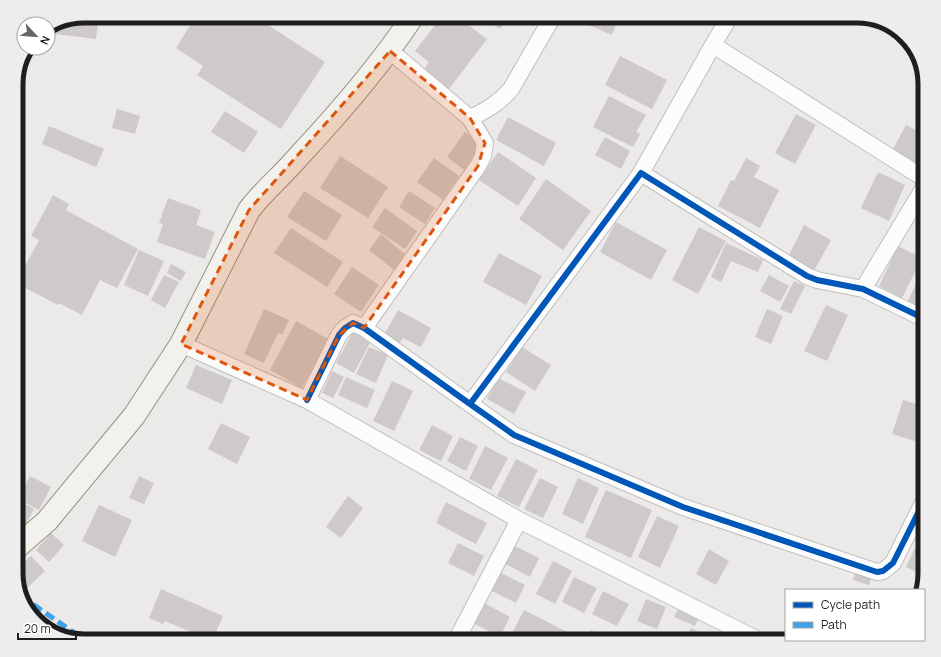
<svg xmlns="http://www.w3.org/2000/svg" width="941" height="657" font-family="Manrope,sans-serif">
  <defs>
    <pattern id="farmland-dots" width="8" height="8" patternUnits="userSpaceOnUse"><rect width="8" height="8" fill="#ebe8dc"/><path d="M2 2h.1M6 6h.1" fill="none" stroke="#c9c7bc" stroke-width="1.8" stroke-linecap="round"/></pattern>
  </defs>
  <rect width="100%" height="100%" fill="#eceae8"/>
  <path fill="url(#farmland-dots)" d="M16,88L21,157L16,158Z"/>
  <path fill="#cdcac9" d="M196,16H254L325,62L281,129L197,75L203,66L176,48Z
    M295,16H307L303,22Z
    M442,16H456L487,39L449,89L424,69L429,62L415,51Z
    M480,16H509L500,29Z
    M567,16H619L612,35Z
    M80,18V21L98,24L96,39L55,34L56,26Z
    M620,56L667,80L652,109L605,85Z
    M609,96L646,115L636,132L640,134L633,147L593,127Z
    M117,109L140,116L135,134L112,128Z
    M225,111L258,132L244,153L211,132Z
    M796,114L816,125L795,164L775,153Z
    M508,117L556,143L544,166L496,140Z
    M906,125L925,135L924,168L892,151Z
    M49,126L104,149L96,167L42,144Z
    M465,132L482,145L464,170L447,157Z
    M605,137L630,151L621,169L595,155Z
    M498,152L536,178L518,206L479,180Z
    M340,156L388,187L368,218L320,188Z
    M434,158L459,176L443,200L417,182Z
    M746,158L760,166L754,177L779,190L760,228L718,206L731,180L734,181Z
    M878,172L905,185L889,221L861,208Z
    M546,179L591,211L563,250L519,219Z
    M16,183L23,185L18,209L22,210L17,233Z
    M304,191L342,215L326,241L287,217Z
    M409,191L435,208L425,224L399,207Z
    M53,195L69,204L66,210L138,249L117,288L100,280L82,315L59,303L58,305L16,283L39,240L31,236Z
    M168,198L201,210L196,225L215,232L205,259L157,242L163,224L159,223Z
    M385,208L417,231L405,249L372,227Z
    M616,222L667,250L651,280L600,252Z
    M804,225L831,240L814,271L788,257Z
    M699,227L726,241L698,294L672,280Z
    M291,228L343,262L327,287L274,253Z
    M381,234L406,255L394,270L369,250Z
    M726,243L763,260L758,272L731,261L721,282L711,277Z
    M898,246L922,258L902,298L879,286Z
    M139,250L164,261L148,296L124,285Z
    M499,253L542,276L526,305L483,282Z
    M171,264L186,272L181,281L167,273Z
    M925,266V314L906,304Z
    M352,267L379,285L361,312L334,294Z
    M164,275L179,282L165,308L151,300Z
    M769,275L789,286L780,302L760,291Z
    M794,281L805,286L791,314L780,309Z
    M826,305L848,315L827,361L804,351Z
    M264,309L289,320L282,335L278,333L264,363L244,354Z
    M767,309L783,316L771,344L755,337Z
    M398,310L431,328L421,347L403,338L398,346L383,337Z
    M296,321L328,339L302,388L270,370Z
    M354,330L372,339L354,373L336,363Z
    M369,347L388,355L376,383L356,374Z
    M522,347L551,365L535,391L506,372Z
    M196,365L232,380L222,404L186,388Z
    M332,371L344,377L333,398L322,393Z
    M346,377L375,390L367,408L338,395Z
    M498,378L526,392L514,414L487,399Z
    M392,381L413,391L394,431L373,421Z
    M903,400L925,407V444L892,434Z
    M221,423L250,437L237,464L208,449Z
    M432,425L453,436L441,461L419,450Z
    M460,437L478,446L466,471L447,461Z
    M485,446L508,458L491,490L469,479Z
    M516,459L538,470L519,507L497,496Z
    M30,476L51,487L39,510L18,499Z
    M139,476L154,483L144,504L129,498Z
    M540,478L558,487L543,518L524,509Z
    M578,478L599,488L583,524L562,514Z
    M606,490L652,510L631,558L585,537Z
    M348,496L363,508L341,538L326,527Z
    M17,499L34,509L25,526L16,521Z
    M446,502L487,523L476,544L436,523Z
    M99,505L132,520L115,557L82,541Z
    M657,516L679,526L660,568L638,557Z
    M51,533L64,545L49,562L36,550Z
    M458,543L484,556L474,576L448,563Z
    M511,544L539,558L530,577L502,562Z
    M915,548L925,553L924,576L906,567Z
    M709,549L729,561L716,585L696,574Z
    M31,556L45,571L25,590L17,580L16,569Z
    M553,561L572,571L555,604L536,594Z
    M497,571L525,585L516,603L488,589Z
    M856,571L872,576L869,585L853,580Z
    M574,577L597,588L584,613L562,602Z
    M161,589L223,616L212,641L165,621L163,624L149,618Z
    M603,591L629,604L617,626L592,614Z
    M646,599L666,607L657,629L637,621Z
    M484,603L510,617L500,637L473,623Z
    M679,608L699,617L695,626L674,617Z
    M524,610L573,635L570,641H508Z
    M691,628L713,639L712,641H684Z
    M591,630L612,641H585Z"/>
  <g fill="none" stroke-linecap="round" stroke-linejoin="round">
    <g stroke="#bfbfbe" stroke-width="18">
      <path id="minor" d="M730,16L713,45L925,179
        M390,51L470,118C487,110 499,103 511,89L553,16
        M641,173L713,45
        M863,289L925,186
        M364,328L478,166L483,156L485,143L470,118
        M181,344L307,400L519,520L456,641
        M307,400L339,335L345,328L353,323L364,328L470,404L641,173L807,276L817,280L863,289L925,319
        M470,404L514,435L683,507L877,572L883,571L893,563L925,499
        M519,520L760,641"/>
    </g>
    <g stroke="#949182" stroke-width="24">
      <path id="secondary" d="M16,548L47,521L134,416L181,344L249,210C264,190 283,175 299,156C340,112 380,66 413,16"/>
    </g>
    <use href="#minor" stroke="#fcfcfc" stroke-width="16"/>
    <use href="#secondary" stroke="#f2f1eb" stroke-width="22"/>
    <path stroke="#3da2ea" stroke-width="5" stroke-dasharray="10 5" stroke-linecap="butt" d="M21,596L86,641"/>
    <g stroke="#fff" stroke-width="8">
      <path id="cycleway" d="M307,400L339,335L345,328L353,323L364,328L470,404L641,173L807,276L817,280L863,289L925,319
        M470,404L514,435L683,507L877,572L883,571L893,563L925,499"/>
    </g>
    <use href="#cycleway" stroke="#0057b8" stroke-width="6"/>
  </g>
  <path fill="#de560d" fill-opacity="0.2" stroke="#de560d" stroke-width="3" stroke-dasharray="8 5" stroke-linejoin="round" d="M390,51L470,118L485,143L478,166L364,328L353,323L339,335L307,400L181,344L249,210Z"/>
  <path d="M0 0H941V657H0ZM84 23H857A61 61 0 0 1 918 84V573A61 61 0 0 1 857 634H84A61 61 0 0 1 23 573V84A61 61 0 0 1 84 23Z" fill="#ededed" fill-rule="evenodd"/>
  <path fill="none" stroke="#1e1e1e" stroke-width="5" d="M84 23H857A61 61 0 0 1 918 84V573A61 61 0 0 1 857 634H84A61 61 0 0 1 23 573V84A61 61 0 0 1 84 23Z"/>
  <rect x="785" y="589" width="140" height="52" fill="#ffffff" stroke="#a5a5a5"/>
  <rect x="793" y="602" width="20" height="6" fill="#0057b8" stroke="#a5a5a5"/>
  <text x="821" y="609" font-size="12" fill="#1e1e1e">Cycle path</text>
  <rect x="793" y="622" width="20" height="6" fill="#3da2ea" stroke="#a5a5a5"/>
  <text x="821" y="629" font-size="12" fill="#1e1e1e">Path</text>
  <g transform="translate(36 36) rotate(116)"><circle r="19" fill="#ffffff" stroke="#a5a5a5"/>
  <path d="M0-3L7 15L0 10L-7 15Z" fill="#666565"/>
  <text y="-6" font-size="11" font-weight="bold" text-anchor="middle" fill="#1e1e1e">N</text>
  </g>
  <path d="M18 633v6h58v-6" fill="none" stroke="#1e1e1e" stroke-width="2"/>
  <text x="24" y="633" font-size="12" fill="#1e1e1e" stroke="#ffffff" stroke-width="3" paint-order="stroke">20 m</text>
</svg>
